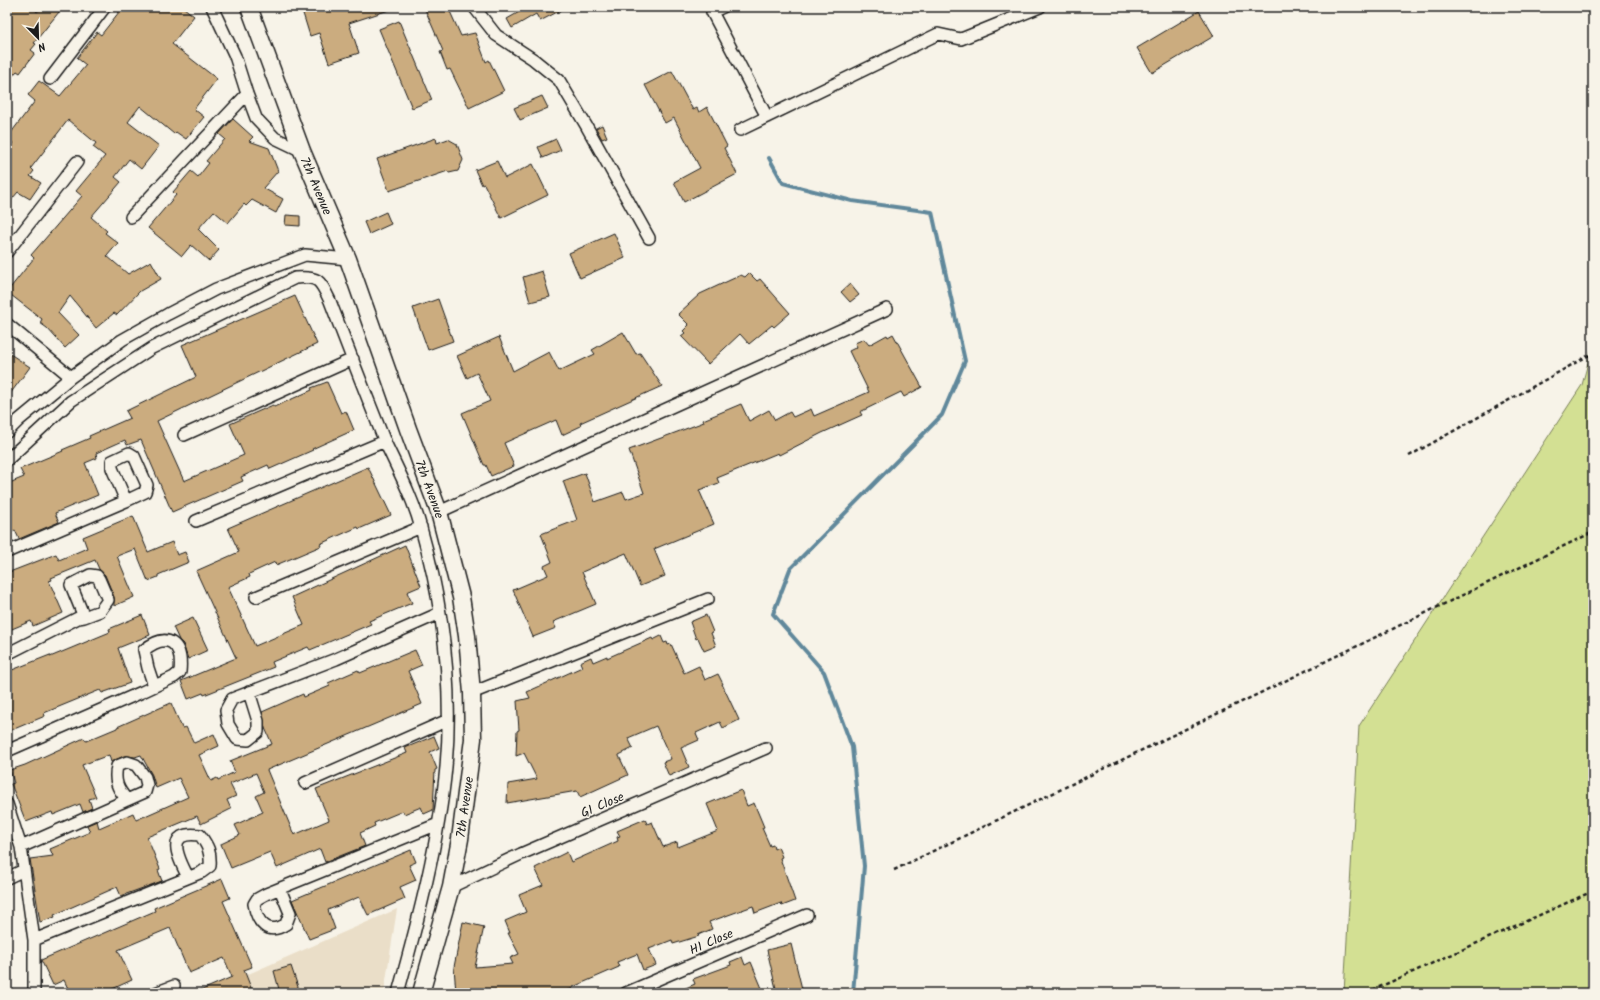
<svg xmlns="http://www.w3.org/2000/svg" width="1600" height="1000" font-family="Kalam,sans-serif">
  <rect width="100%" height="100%" fill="#f7f3e8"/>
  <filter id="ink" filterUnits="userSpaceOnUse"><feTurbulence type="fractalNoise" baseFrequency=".025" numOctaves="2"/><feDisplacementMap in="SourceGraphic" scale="8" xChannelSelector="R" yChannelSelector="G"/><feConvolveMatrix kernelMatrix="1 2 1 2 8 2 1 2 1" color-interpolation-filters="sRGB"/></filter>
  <g filter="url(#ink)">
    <path fill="#eadec8" d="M397,909L384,993H205Z"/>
    <path fill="#d3e093" stroke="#787e58" d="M1593,344V993H1344L1359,726L1582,385Z"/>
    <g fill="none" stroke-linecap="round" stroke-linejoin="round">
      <path stroke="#61889b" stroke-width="4" d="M769,158L783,183L852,201L932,212L965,361L942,415L790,569L773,614L824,672L852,747L864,866L853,993"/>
    </g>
    <path fill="#cbac7f" stroke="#1c1c1c" d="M13,7H32L37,12L43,7H63L34,43L36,44L31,50L35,53L20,73L17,71L7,82V15Z
      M123,7H183L194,16L172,44L217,79L194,109L204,117L186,139L176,132L174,134L140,106L128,122L159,146L141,169L129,159L115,177L121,182L91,217L107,231L105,233L118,243L107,256L128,274L151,261L161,279L140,291L117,315L114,313L96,328L70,296L58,313L79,335L65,348L47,328L40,323L42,319L7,292L34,258L31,255L82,196L76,191L105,156L93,147L96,143L68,120L31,168L34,171L30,176L41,183L30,199L18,192L7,205V151L13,143L7,138L35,101L28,95L39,81L60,96L86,65L77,58L97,32L101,35Z
      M301,7H392V9L349,23L359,53L329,63L319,33L310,36Z
      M424,7H448L461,36L475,33L486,62L489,60L504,91L469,108L450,69L447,70L440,52L443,51Z
      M528,7H567L540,21L536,14L512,28L507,19Z
      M1199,11L1214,36L1152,73L1137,48Z
      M399,21L432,100L412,108L379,29Z
      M672,71L693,110L697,108L699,112L707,107L727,146L724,148L737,174L684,202L674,182L700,168L674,118L665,123L645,85Z
      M542,96L548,108L520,120L514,108Z
      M233,119L253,137L249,141L269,148L278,171L263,188L283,199L276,213L252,200L246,206L244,204L228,223L214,211L198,229L219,250L209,261L191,245L182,256L148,228L176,195L173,192L191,171L198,177L209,163L206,161L225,139L219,134Z
      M602,125L607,137L602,139L596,128Z
      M436,138L437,143L448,139L457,144L463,160L458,171L449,173L448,171L389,191L377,159Z
      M556,139L561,150L543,158L538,147Z
      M497,161L505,178L533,164L548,195L501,218L484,184L482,185L475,170Z
      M386,212L391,224L369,234L364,222Z
      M286,215L300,216V226L285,225Z
      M614,233L625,258L580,278L569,253Z
      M542,271L550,297L530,302L523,277Z
      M749,273L757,281L760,279L790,313L774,327L772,325L749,344L740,334L708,364L681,336L685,333L683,331L689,325L678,314L700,294L741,275L745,277Z
      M850,284L859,295L850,302L841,292Z
      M295,296L317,344L157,421L184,481L244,455L230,424L273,405L274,407L312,390L311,388L327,382L341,413L346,411L354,430L312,449L313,450L270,469L268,465L241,477L243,481L172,512L141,440L127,445L125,440L96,453L97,458L85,463L98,495L55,513L59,522L19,539L15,530L7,534V484L24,477L20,469L63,451L62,450L90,438L89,436L130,418L126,411L196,377L182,345Z
      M438,299L453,341L428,350L413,308Z
      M623,332L636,354L640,353L662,386L580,423L581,426L562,435L556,420L504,443L514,466L491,476L486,465H484L462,413L490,401L477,373L467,378L457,356L499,337L513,371L549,352L559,371L595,354L592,350Z
      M893,334L922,387L904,397L901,392L860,412L862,415L822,433L779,455L778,453L717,478L719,483L699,490L714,524L654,549L665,576L640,586L626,553L582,572L596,604L553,622L556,628L533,637L513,590L548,575L544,566L552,562L541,534L577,520L563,481L585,473L595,502L623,492L626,499L644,493L629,450L704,422L703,420L741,404L749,421L769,410L775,420L790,412L793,417L811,409L814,416L869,392L849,351L857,347L855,343L864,339L869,345L887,335L888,337Z
      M7,352L30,367L7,398Z
      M368,467L391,515L359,529L358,527L320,544L321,546L276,565L275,562L249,574L250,577L228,587L255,646L304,625L292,597L405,545L421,586L407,592L412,603L369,621L371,624L310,650L308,647L272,662L274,667L204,695L203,693L188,699L181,681L236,658L196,571L239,552L228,528Z
      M133,516L148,552L172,542L177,555L185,552L189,562L158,575V577L148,581L135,549L117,556L134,597L114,606V597L105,575L99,569L95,560L51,578L52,580L49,581L63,613L33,626L31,621L7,631V573L56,554L59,560L87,548L83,537Z
      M142,615L150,635L118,648L130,683L102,693L100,690L44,713L45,716L7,732V672L50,655V657L110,632L109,629Z
      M706,615L713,632L711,633L716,646L704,651L698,638L696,639L690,622Z
      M193,618L208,650L188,659L183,644L179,640L173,627Z
      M661,636L664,643L667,642L668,645L671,644L684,673L699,666L705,680L718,674L723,684H722L739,720L723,728L720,722L696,733L699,740L681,748L689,767L669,776L663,762L671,759L656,726L628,738L633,748L619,755V756L628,775L580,797L577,791L507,803L508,784L537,779L524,753L516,756L517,731L519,730L517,701L530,698L527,692L582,667L580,662L591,657L593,662L607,656V658L652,638L653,640Z
      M415,650L422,665L408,671L422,704L267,770L294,835L329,820L316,789L407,753L405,748L434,736L439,748L430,752L437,769L435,770L433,810L424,814L421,807L404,814L403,811L374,823L375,826L360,833L365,846L325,862L320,849L277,868L270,852L231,868L221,844L240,835L235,825L263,812L256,796L264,792L256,773L230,784L236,796L227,800L231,809L201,824L197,816L147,837L160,869L158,870L162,881L121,896L117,887L54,915L55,917L40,922L30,859L53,856L50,849L90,832L87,825L97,821L99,828L133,813L136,820L188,797L179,778L156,788L152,775L141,755L135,757L124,756L111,762L109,755L82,765L96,797L89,799L92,808L83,812L80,804L53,815L52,812L26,822L11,784L14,783L10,770L25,765L84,738L86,741L117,728V727L171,703L182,728L186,727L194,743L214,734L219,746L199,755L211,781L217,778L218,780L235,772L230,761L272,744L265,728L262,712L303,694L304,697L330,686L328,683L358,670L360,673Z
      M741,790L747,806L754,803L764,827L762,828L770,846L773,845L774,849L778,847L782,857L780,858L795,901L782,906L781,903L755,913L753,906L709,922L712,929L698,935L699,936L673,944L672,940L649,949L656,965L643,970L637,954L617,962L619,967L573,987V988L562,993H456L454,967L463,922L484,927L475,967L513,964L510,958L519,954L508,933H510L505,921L526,912L519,895L543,885L535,868L567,852L571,862L618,841L617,837L620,836L617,831L645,819L647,824L652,822L663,847L677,842L678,847L718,831L707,804Z
      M411,850L416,862L409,865L416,880L400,887L405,899L368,915L359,897L328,910L335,929L309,939L292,900Z
      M222,879L230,898L223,901L252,967L244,970L253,993H195L232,977L224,958L189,973L170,928L118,950L132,980L110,990L111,993H70L64,980L53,985L41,960L155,911L154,908Z
      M791,944L803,993H777L767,950Z
      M742,957L745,965L751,962L764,993H674L695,984L693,979L731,965L730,962Z
      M291,966L300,993H280L274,971Z"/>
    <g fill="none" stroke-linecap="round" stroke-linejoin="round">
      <g stroke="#1c1c1c" stroke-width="14">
        <path id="street" d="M212,7L235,56L247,94L256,118L275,138L302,151
          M474,7L496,35L533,59L559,80L587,127L649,238
          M723,7L712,12L767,117
          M50,79L105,7
          M740,130L938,34L961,39L1040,7
          M131,217L247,94
          M7,252L77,162
          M7,324L71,377
          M7,432L19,420L71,377L122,340L168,314L216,289L305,255L348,259
          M184,435L353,359
          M129,453L134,456L147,485L145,492L126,501L112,468V461Z
          M7,460L71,401L152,348L295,278C319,276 320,280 330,301C348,348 366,395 385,442C398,470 413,498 421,528C443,605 453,688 446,767C439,841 418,921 398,993
          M439,512L887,309
          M196,521L385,441
          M7,552L126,501
          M90,575L97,576L99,579L108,600L100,611L84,617L71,585Z
          M256,597L421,527
          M7,654L78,618L84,617
          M249,692L258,721V732L248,740L237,739L228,724L226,710L232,699L336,659L440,613
          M472,693L708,599
          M7,751L142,692L174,677L180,672C183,643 168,631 144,650L148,668L154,686
          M305,783L448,720
          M7,804L21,847L34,940V993
          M21,847L145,792L147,785L145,777L136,765L127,762L117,766C114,781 117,788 127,800
          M7,878L24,870
          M451,887L521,854L766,748
          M280,889L290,913L286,924C268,936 257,923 254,904L257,899L266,894L438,824
          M34,940L202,872L210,866C211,852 208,846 200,835C164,830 178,858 188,877
          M155,993L174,986
          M626,993L807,915"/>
      </g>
      <g stroke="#1c1c1c" stroke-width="19">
        <g id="secondary">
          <path id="s1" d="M249,7L302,151L348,259L408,429L439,512L461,597L467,636L472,693L473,739L460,839L451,887L421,993"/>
        </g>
      </g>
      <path stroke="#1c1c1c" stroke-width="2.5" stroke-dasharray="4 3" stroke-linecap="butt" d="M1409,456L1593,353
        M894,870L1593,532
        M1366,993L1593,891"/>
      <use href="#street" stroke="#f7f3e8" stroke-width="11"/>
      <use href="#secondary" stroke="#f7f3e8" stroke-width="16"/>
    </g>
  </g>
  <g text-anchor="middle" stroke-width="3" stroke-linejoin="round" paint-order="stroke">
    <g font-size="13" fill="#1c1c1c" stroke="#f7f3e8">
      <text dy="5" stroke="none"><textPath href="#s1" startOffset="191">7th Avenue</textPath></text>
      <text dy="5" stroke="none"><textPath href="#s1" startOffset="515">7th Avenue</textPath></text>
      <text transform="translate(602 804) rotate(-23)" y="5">G1 Close</text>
      <text transform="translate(464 807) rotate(-82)" y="5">7th Avenue</text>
      <text transform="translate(711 941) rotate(-23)" y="5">H1 Close</text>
    </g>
  </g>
  <rect width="1600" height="1000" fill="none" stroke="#f7f3e8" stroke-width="24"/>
  <rect x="12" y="12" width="1576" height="976" fill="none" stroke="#1c1c1c" stroke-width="1.5" filter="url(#ink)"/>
  <g transform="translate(38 38) rotate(157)" stroke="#f7f3e8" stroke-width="3" paint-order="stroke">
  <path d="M0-3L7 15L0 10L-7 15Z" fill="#1c1c1c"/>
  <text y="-6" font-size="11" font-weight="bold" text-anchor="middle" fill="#1c1c1c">N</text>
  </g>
</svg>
